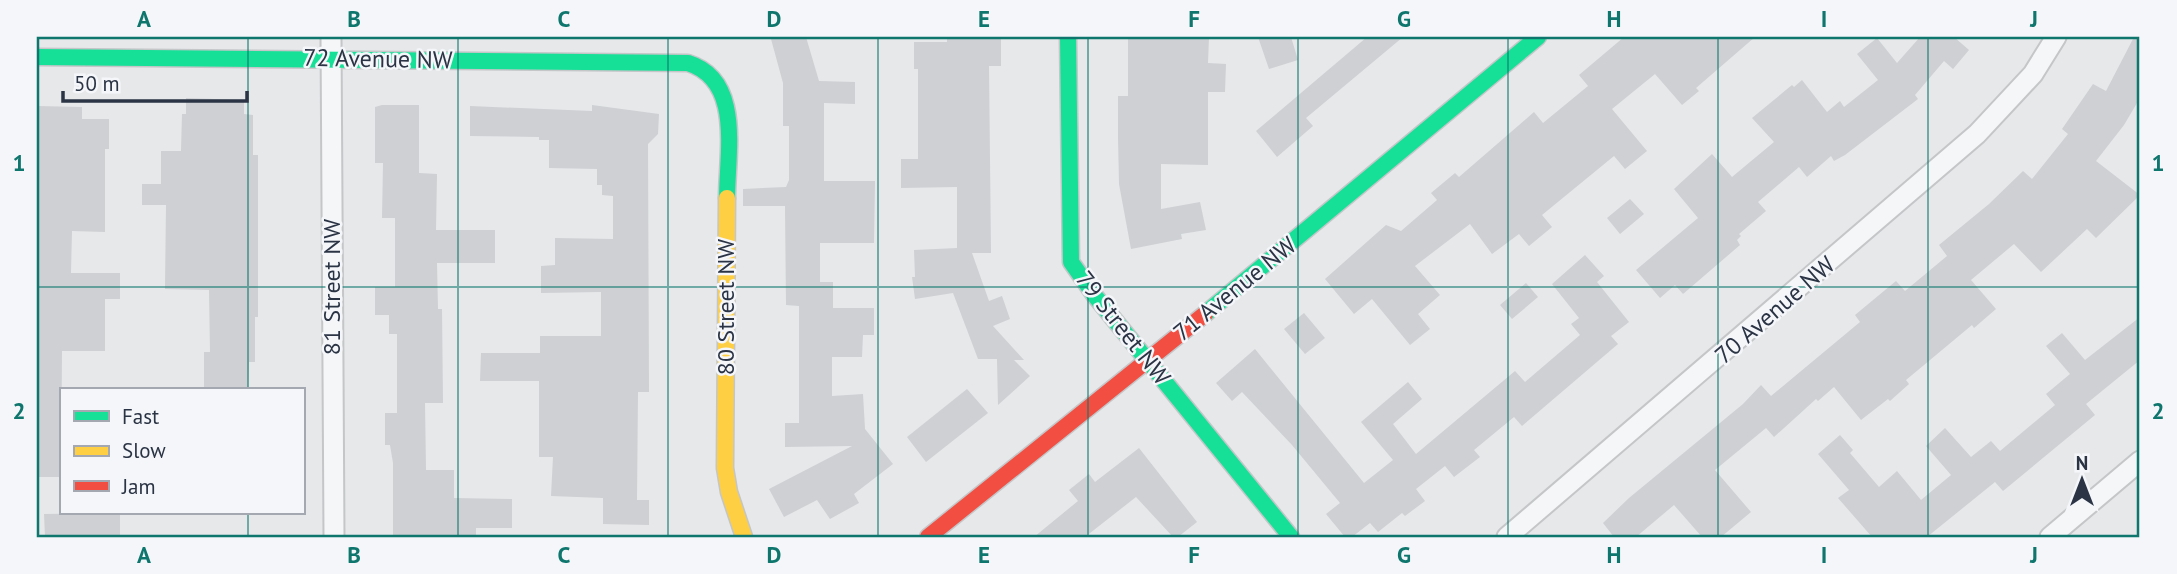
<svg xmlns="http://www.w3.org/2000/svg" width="2177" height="574" font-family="'PT Sans',sans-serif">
  <rect width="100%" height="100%" fill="#e6e8ea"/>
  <path fill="#ced0d3" d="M782,37H806L819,81L855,82V104L824,103V181H875L874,243H820V282H833V308H874V335H863L862,357H832V396L863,394L865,429L893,464L854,494L859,503L830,519L817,500L784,517L769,489L852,446L785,447V423H799V306L786,305L785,206H743V189L786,187L789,180V126H783V83L771,39Z
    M947,37H1001V66H989L991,253H972L989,301L1002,296L1010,319L993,326L1024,360H1014L1030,376L998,405L997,359H978L953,293L915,299L912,277H915L914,250L957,248V187L901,188V159H918V69H914V42H947Z
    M1128,37H1209L1208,63L1226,64L1225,92H1208V165L1161,164V209L1200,202L1206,230L1181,234L1182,239L1131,249L1119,184L1118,137V96H1128Z
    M1258,37H1291L1298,60L1269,69Z
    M1367,37H1403L1306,118L1313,126L1277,157L1256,131Z
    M1624,37H1755L1696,88L1699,91L1682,105L1655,74L1612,109L1647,151L1625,169L1614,156L1542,215L1552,227L1529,246L1519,234L1492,254L1470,224L1415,266L1440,295L1418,314L1430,329L1410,345L1372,299L1354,314L1325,279L1386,225L1401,231L1437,200L1431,193L1455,173L1459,177L1534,112L1543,123L1588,86L1579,75Z
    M1920,37H1954L1969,50L1953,69L1944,61L1915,95L1918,99L1845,155L1834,161L1831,156L1807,177L1799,167L1758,202L1766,211L1739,234L1741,236L1737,240L1740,245L1683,294L1675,285L1660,298L1636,270L1698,218L1674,189L1712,154L1732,177L1774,142L1752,118L1792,85L1794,87L1802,80L1827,112L1840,101L1844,107L1878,80L1857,54L1877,38L1897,63Z
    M2134,37H2140V98L2124,125L2096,161L2140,195L2096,238L2087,229L2041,272L2014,244L1971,280L1996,309L1974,328L1972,325L1906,380L1909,384L1890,401L1888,399L1861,420L1834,387L1818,401L1816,399L1774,437L1766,428L1715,470L1751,512L1721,537H1702L1674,505L1636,537H1614L1603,523L1629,498L1743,404L1761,385L1771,396L1860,322L1855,315L1896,281L1905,291L1947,256L1939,245L1989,204L2023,171L2032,179L2068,134L2062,129L2093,84L2106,91Z
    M186,98L244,100V114L253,115V155H258V317H255V362H249L248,390H204V352H210L209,290L165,289L166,205H142V184H161V151H181L182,114H186Z
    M382,105H419V173L437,174L436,230H495V263H437L438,309H442L443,403H425L426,470H454V498L512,499V528H476V537H393V463L390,445H385V413H397V334H389V315H375V287H395V218H382L383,163H375V107Z
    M592,105L659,114L658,134L648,144L649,392H638L637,500H649V525L603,524V498L551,496L553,457H539V381H480L481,353H540V336H601V292L541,293V266L555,265V238L613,239V196L602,195V185H597V169L549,168V140H539V137L470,136V106L592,111Z
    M37,106L82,107V119H109V149H105V232L72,231L71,273H120V299H105V351H62L61,477H37Z
    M1630,199L1644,214L1620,234L1607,218Z
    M1585,255L1604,276L1597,282L1629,322L1611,336L1618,344L1522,426L1514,417L1474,450L1480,457L1454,477L1445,466L1416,489L1425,501L1405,516L1402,513L1378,532L1370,523L1352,537H1345L1326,514L1340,503L1292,445L1242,392L1232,401L1216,383L1255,349L1364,483L1393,460L1361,422L1408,382L1422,399L1393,424L1416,454L1515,371L1525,382L1580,335L1571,324L1579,318L1552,284Z
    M1526,283L1538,297L1512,319L1500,305Z
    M1304,313L1325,338L1305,354L1284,329Z
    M2140,317V360L2086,404L2095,415L2003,491L1995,482L1927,537H1872L1838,498L1849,490L1818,454L1840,435L1853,450L1850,453L1879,487L1897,471L1921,500L1951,475L1926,446L1945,428L1971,457L1991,441L2000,451L2055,405L2046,394L2070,374L2046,346L2062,333L2085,360Z
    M967,389L988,413L926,462L907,437Z
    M1139,448L1197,522L1178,537H1173L1136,497L1085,537H1034L1078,501L1069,490L1089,474L1095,482Z
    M111,513H120V536L45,537L44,514Z"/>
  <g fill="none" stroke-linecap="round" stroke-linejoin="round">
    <g stroke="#c4c6c8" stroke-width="23">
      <path id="street" d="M331,37L334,537
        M1507,537L1977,134L2033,74L2056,37
        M2050,537L2140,461"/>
    </g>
    <g stroke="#c4c6c8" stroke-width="19">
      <path id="fast" d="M1068,37L1071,262L1095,296L1291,537
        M37,57L688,63C743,80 727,153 727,198
        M1205,314L1538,37"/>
    </g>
    <g stroke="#c4c6c8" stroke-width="19">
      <path id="slow" d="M727,198L725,468L729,492L744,537"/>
    </g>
    <g stroke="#c4c6c8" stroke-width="19">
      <path id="jam" d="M928,537L1205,314"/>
    </g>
    <use href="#street" stroke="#f5f6f7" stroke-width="19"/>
    <use href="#fast" stroke="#16e098" stroke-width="16"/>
    <use href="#slow" stroke="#ffcf43" stroke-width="16"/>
    <use href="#jam" stroke="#f24e42" stroke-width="16"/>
  </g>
  <path fill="none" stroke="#0f766e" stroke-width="2" stroke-opacity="0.55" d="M248,37V390M458,37V537M668,37V537M878,37V537M1088,37V537M1298,37V537M1508,37V537M1718,37V537M1928,37V537M37,287H2140M248,513V537"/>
  <g text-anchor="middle" stroke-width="5" stroke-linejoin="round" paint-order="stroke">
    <g font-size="24" fill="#2b3445" stroke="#f4f6f9">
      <text transform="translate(378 59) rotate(1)" y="8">72 Avenue NW</text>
      <text transform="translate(332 287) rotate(-90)" y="8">81 Street NW</text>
      <text transform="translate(1235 289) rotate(-39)" y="8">71 Avenue NW</text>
      <text transform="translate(726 307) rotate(-90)" y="8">80 Street NW</text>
      <text transform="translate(1775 310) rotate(-41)" y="8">70 Avenue NW</text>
      <text transform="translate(1123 328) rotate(52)" y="8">79 Street NW</text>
    </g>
  </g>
  <rect width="2177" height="574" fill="none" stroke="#f4f6f9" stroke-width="77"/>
  <rect x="60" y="388" width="245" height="126" fill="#f4f6f9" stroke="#a4a8b1" stroke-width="2"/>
  <rect x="74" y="411" width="35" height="10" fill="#16e098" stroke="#a4a8b1" stroke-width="2"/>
  <text x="122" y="424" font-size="21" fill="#2b3445">Fast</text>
  <rect x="74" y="446" width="35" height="10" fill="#ffcf43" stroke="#a4a8b1" stroke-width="2"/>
  <text x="122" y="458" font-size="21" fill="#2b3445">Slow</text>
  <rect x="74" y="481" width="35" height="10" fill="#f24e42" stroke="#a4a8b1" stroke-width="2"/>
  <text x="122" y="494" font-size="21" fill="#2b3445">Jam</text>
  <g transform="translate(2082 480)" stroke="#f4f6f9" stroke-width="5" paint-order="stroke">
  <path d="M0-5L12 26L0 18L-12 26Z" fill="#2b3445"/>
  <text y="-10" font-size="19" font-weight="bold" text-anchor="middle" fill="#2b3445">N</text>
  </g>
  <path d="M63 91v10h184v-10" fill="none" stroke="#2b3445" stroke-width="3.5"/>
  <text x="74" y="91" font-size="21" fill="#2b3445" stroke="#f4f6f9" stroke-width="5" paint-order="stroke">50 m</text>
  <rect x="38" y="38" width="2100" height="498" fill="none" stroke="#0f766e" stroke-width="2.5"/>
  <g font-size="23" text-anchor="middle" font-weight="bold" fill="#0f766e">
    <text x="144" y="27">A</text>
    <text x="354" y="27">B</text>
    <text x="564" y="27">C</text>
    <text x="774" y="27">D</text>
    <text x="984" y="27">E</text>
    <text x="1194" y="27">F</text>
    <text x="1404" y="27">G</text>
    <text x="1614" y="27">H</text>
    <text x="1824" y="27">I</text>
    <text x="2034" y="27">J</text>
    <text x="19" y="171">1</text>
    <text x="2158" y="171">1</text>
    <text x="19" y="419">2</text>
    <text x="2158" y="419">2</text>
    <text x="144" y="563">A</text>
    <text x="354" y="563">B</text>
    <text x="564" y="563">C</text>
    <text x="774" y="563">D</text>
    <text x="984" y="563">E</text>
    <text x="1194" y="563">F</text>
    <text x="1404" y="563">G</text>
    <text x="1614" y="563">H</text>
    <text x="1824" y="563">I</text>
    <text x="2034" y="563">J</text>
  </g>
</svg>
